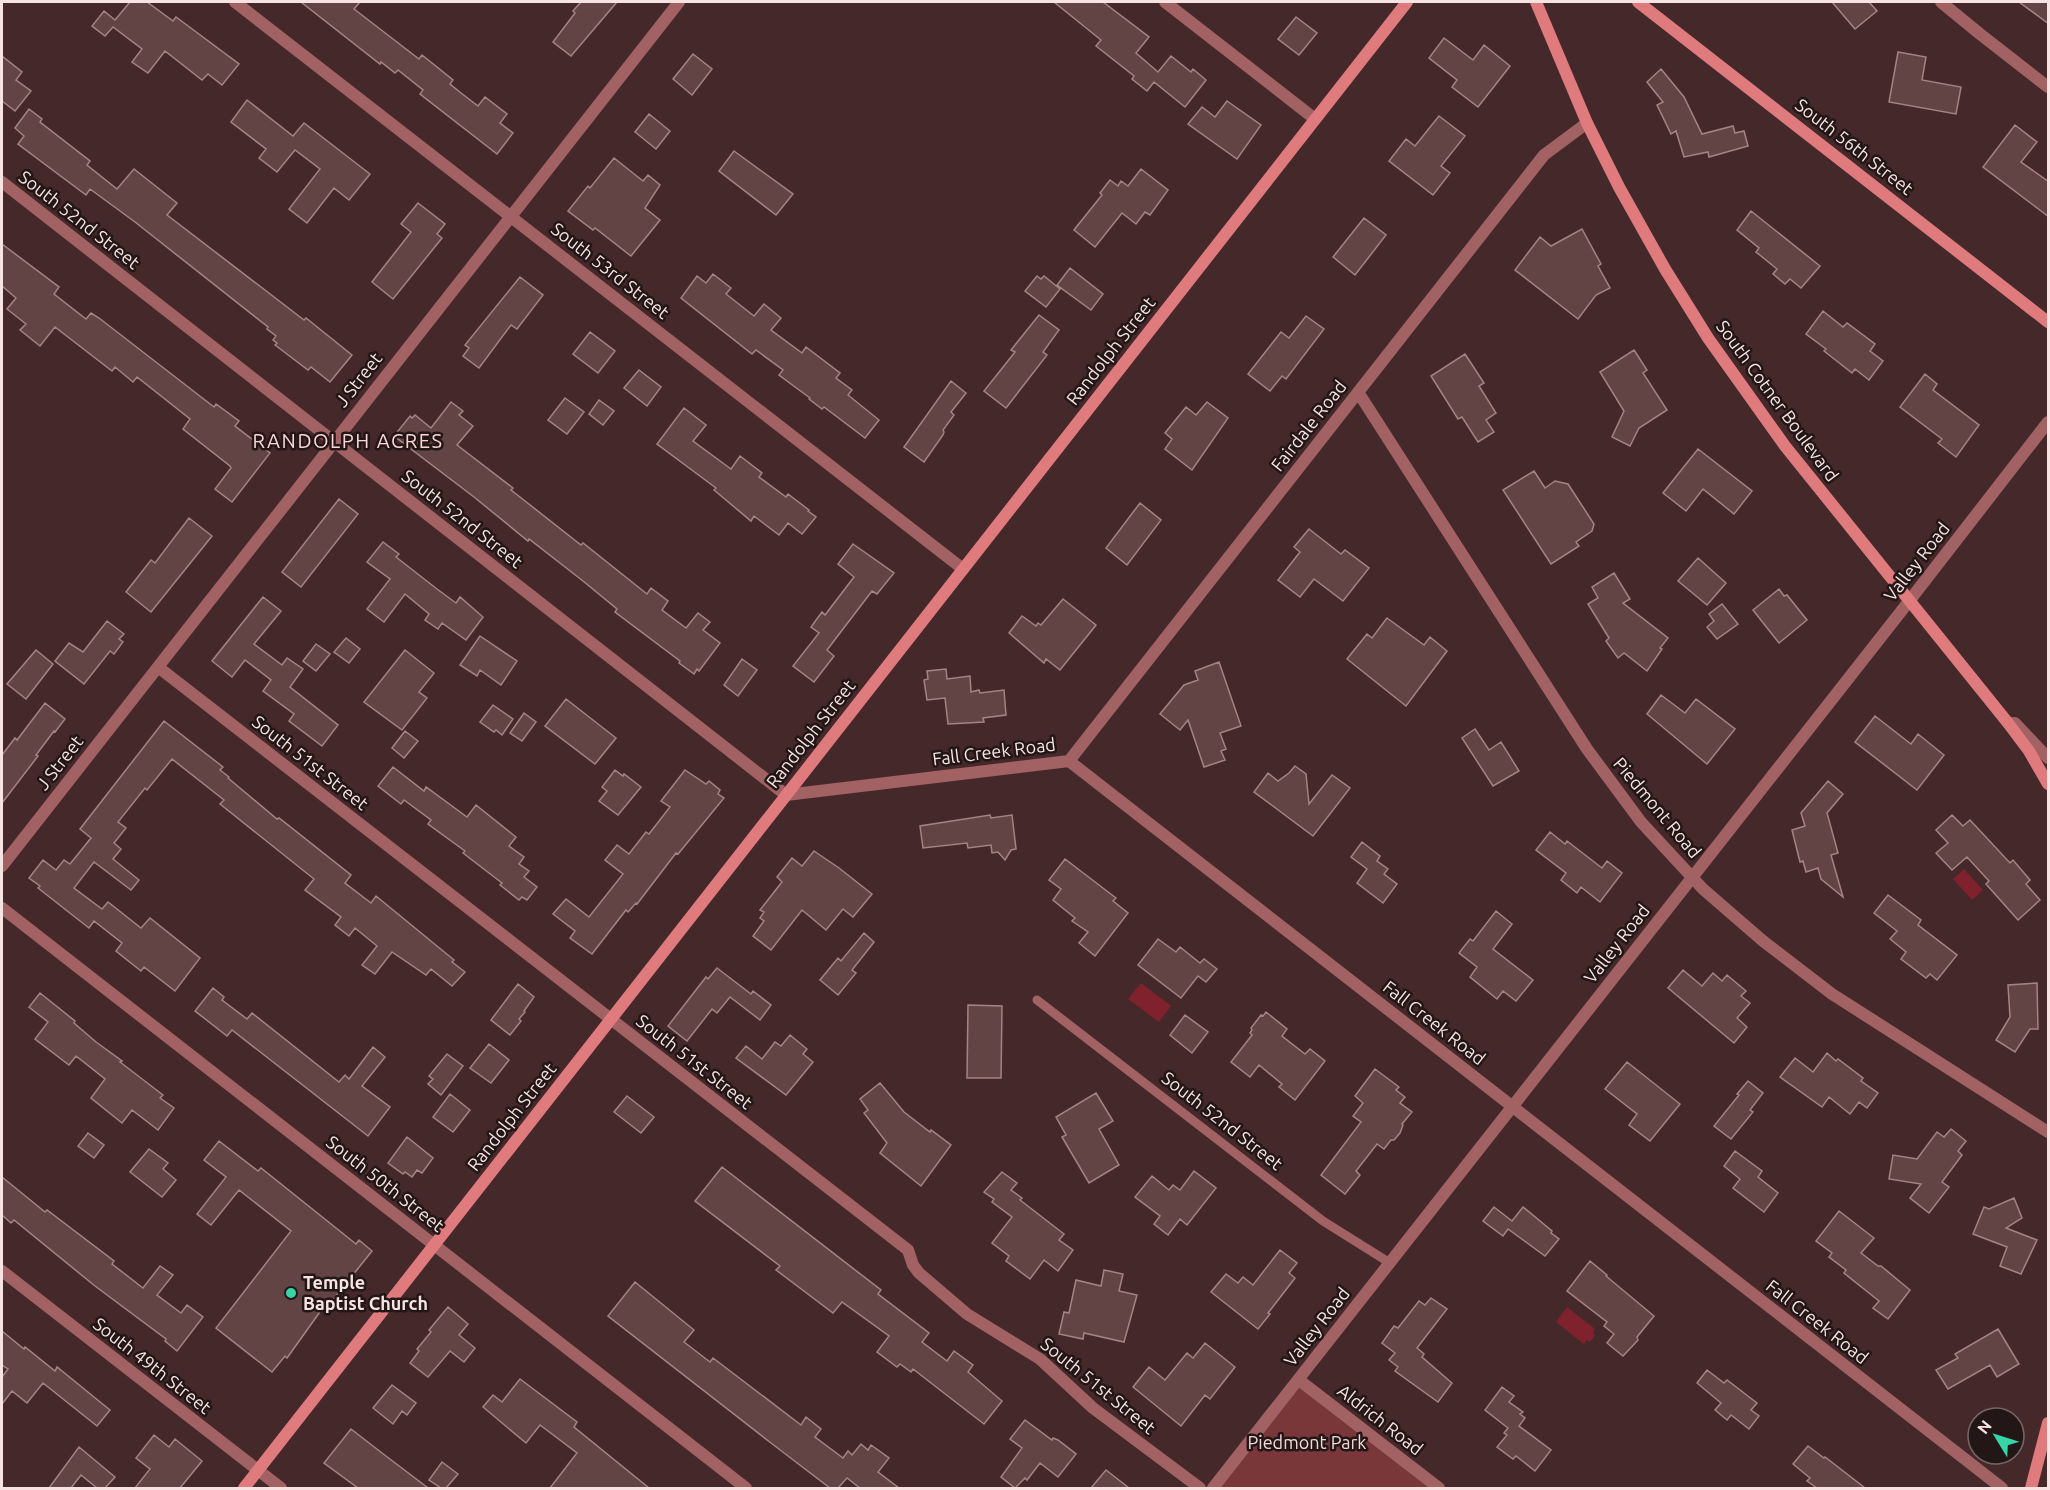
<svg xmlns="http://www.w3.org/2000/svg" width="2050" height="1490" font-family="Ubuntu,sans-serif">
  <rect width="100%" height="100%" fill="#45292a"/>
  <path fill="#79373a" d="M1299,1380L1439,1488H1213Z"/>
  <path fill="#7f222d" d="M1964,869L1983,890L1972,900L1953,879Z
    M1141,983L1171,1006L1159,1022L1128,999Z
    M1567,1307L1595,1329L1593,1333L1595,1335L1590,1342L1587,1340L1584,1344L1556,1322Z"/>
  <path fill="#624444" stroke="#a68383" stroke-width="1.5" d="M130,2H147L173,21L176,17L239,64L222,85L208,74L202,80L165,51L148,73L132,62L142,49L113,27L105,36L92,26L104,11L115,20Z
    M301,2H360L354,9L419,59L422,55L453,80L450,84L461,93L478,106L485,97L507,114L500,123L513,133L497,154L420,94L423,90L398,70L395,73L381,62L380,64Z
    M581,2H617L571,56L553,42L575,13L573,11Z
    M1054,2H1103L1149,37L1136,53L1158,72L1171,56L1191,72L1193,69L1206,80L1185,107L1154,82L1147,91L1132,79L1134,76L1096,46L1101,40Z
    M1832,2H1869L1877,11L1855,29Z
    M2019,2H2049V24Z
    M1296,17L1317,33L1299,55L1278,39Z
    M1444,38L1473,60L1484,45L1510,66L1478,107L1452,87L1457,80L1429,58Z
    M1898,52L1926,57L1922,80L1961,87L1956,114L1889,102Z
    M693,54L712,69L692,95L673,79Z
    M2,56L22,72L16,80L31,91L15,111L2,101Z
    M1661,69L1684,97L1702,134L1733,126L1735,133L1744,131L1748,146L1709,157L1708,152L1684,157L1676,131L1671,134L1657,105L1663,102L1647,82Z
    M247,100L293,136L304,123L370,174L349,200L334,188L307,223L289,209L320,169L295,150L277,172L259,158L266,149L231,122Z
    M1227,101L1261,125L1237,159L1188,124L1202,107L1215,117Z
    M29,109L42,119L40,122L90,161L87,165L117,189L134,169L177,203L167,215L304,320L306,318L352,355L330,382L311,367L308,370L275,345L277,343L273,340L276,336L267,329L268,327L135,222L90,189L86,195L18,144L24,136L15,128Z
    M649,114L670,131L656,149L635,132Z
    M1439,116L1465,136L1441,166L1450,173L1433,195L1389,161L1406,139L1415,146Z
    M2015,125L2037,142L2021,162L2049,182V217L1983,167Z
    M734,151L793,194L776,215L719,171Z
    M614,158L643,181L648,175L660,185L645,208L660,220L631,256L595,228L593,230L568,211L588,186L590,188Z
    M1141,169L1168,190L1150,215L1145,212L1136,224L1122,213L1095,247L1074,230L1102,195L1100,193L1110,180L1118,186L1121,181L1128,186Z
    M418,203L445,224L437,234L442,238L393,299L372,282L411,232L401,224Z
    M1751,211L1820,266L1801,288L1790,279L1785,284L1773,274L1777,269L1756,252L1759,248L1737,230Z
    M1364,218L1386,235L1355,275L1333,257Z
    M1582,229L1601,264L1598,266L1610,288L1596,295L1578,319L1515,270L1540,237L1551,246Z
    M2,244L59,287L54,294L86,319L91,313L99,318L214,407L216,404L239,421L235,426L270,453L232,502L215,489L231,468L230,466L183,429L190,419L137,377L133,382L115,367L112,371L55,327L40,346L20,330L26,324L7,309L16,298L2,286Z
    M1070,268L1103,294L1091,310L1057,285Z
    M713,274L731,288L726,294L754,316L764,304L781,318L771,330L802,353L806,347L840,373L836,378L852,390L848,395L879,420L865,438L824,407L822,409L809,399L810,398L779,375L783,370L756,350L752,354L681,298L697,276L706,283Z
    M1037,276L1041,279L1044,276L1060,289L1046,307L1025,291Z
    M520,277L543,295L517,329L511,325L479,368L463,356L469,348L465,345Z
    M1823,311L1843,327L1847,323L1875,344L1870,351L1883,361L1869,380L1855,369L1852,373L1824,351L1826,349L1806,334Z
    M1039,315L1059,330L1043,352L1047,355L1006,408L984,391L1015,352L1011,350Z
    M1306,316L1324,329L1286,379L1282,376L1270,391L1248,374L1281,332L1289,338Z
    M590,332L615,351L598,373L573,354Z
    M1634,350L1647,370L1643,373L1667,410L1639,428L1630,446L1612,437L1624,411L1600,372Z
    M1465,354L1484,383L1479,386L1496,413L1486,420L1494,432L1478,442L1462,417L1458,419L1431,376Z
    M639,370L661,387L647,406L624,388Z
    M1925,374L1937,384L1933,390L1979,425L1956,457L1938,443L1942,439L1900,407Z
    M951,381L966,393L951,412L954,415L943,430L944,432L943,435L924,462L904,447Z
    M565,398L584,412L567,434L548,420Z
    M599,400L614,411L603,425L589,414Z
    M451,402L463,411L459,415L473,426L457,445L513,488L511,490L581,545L583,543L647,594L651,588L668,601L662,610L686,628L698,613L710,622L703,630L720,643L699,671L697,669L694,674L679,663L680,661L615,612L617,609L583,581L529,539L528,541L474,497L394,436L410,416L412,418L415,415L431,428Z
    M1207,402L1228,418L1192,470L1165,449L1172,439L1165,433L1186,407L1196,415Z
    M684,408L706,425L693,441L731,469L740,456L762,473L759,477L786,497L788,494L809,510L808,511L816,517L802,534L788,523L779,535L754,516L751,521L714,490L716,488L657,444Z
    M1698,449L1752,491L1734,514L1703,489L1686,511L1663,493Z
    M1534,471L1545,488L1555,481L1568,484L1594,524L1592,531L1576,542L1579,546L1551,564L1503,490Z
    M339,499L358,514L301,587L282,572Z
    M1140,503L1161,520L1127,565L1106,548Z
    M189,518L212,536L151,612L126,592L151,560L155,563Z
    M1309,529L1341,554L1345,550L1369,568L1343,601L1314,579L1300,597L1278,580L1300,552L1294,547Z
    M383,542L399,554L396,557L437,589L456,603L460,597L483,617L466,640L442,623L438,629L425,620L429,614L405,594L384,622L367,609L390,579L367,562Z
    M853,544L894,573L877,594L872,591L827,650L834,656L814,682L793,666L819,633L811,627L822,612L825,615L854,577L838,564Z
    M1698,558L1726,583L1707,605L1678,581Z
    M1614,573L1630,599L1623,603L1668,638L1660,648L1662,649L1647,671L1624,653L1618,658L1606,641L1609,638L1588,604L1598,598L1592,587Z
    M1779,589L1784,596L1787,595L1807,620L1779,643L1753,610Z
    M263,597L281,611L254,644L282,665L287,658L303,669L290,687L338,725L322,746L289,721L294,714L263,691L271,680L245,660L232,677L212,661Z
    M1063,599L1096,625L1060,670L1046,659L1044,663L1009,633L1022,616L1036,626L1038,623L1041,625Z
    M1722,604L1738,624L1717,639L1707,627L1714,621L1709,614Z
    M1387,618L1424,645L1430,637L1447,651L1406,706L1347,659L1367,634L1372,638Z
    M107,621L124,634L119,639L123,642L114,654L110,651L84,684L55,661L69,643L83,652Z
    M480,636L517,661L501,685L480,670L477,676L460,665Z
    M346,638L360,649L349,663L334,652Z
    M316,644L330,654L316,671L303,661Z
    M36,650L53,664L26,699L7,684Z
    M405,650L434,673L419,692L427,698L402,730L364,702Z
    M742,659L757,670L738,696L724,685Z
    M1219,662L1241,726L1220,733L1226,749L1221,751L1225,760L1204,767L1188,720L1180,730L1160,714L1184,685L1198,680L1195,671Z
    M946,669L947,679L970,676L971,692L979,690L980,693L1004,690L1006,715L983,718L984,722L948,724L945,698L927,700L924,680L928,679L927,671Z
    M1661,695L1685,713L1696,699L1735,729L1707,764L1647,714Z
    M566,699L616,738L595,764L545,726Z
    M45,703L65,719L55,732L54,731L36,755L38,756L2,803V755L15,738L17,740Z
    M493,705L513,719L502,735L496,730L494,732L480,722Z
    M524,713L536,722L522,741L510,733Z
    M1875,716L1911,744L1918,734L1944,755L1917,790L1855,742Z
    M164,721L223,767L220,770L229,777L228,778L277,819L279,818L351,875L345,883L371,903L376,896L454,960L452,962L465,972L452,986L431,969L426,975L392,952L375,974L362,965L377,946L355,928L349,936L335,925L341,917L305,890L314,879L220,804L224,800L172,759L147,790L145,788L118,822L126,828L114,843L121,849L113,859L139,880L131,890L94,862L74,888L102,909L108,902L141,928L150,918L200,958L175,991L144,967L141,971L116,951L122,943L94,921L89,928L38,888L40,886L29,878L43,860L56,870L64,860L70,864L91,838L80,829Z
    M1475,729L1489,750L1501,742L1519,771L1493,786L1462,738Z
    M405,731L418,741L404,758L392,748Z
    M1295,766L1306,774L1309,804L1332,775L1350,788L1313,836L1254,792L1268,773L1278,781L1289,773Z
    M393,767L424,791L426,787L467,817L476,805L516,837L509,846L524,857L519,864L529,871L524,877L537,887L527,900L522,897L519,900L500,885L502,883L463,853L465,851L428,824L431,820L404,800L401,804L378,786Z
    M615,770L623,776L624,774L641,787L618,815L599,801L607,791L602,787Z
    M685,770L706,784L709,781L720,790L718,794L724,798L678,854L676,853L637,904L636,903L628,912L626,910L592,954L570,938L575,931L553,914L566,899L589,917L623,874L605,860L617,845L629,854L646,832L649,834L670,807L661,801Z
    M1828,781L1843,794L1827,813L1838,853L1831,855L1843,897L1821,879L1818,868L1806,872L1803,861L1800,862L1792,830L1805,826L1801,813Z
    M990,815L991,818L1012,815L1016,849L1011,850L1005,860L998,852L992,853L991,845L968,848L967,843L923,848L920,826Z
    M1952,815L1963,826L1970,820L2010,863L2013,860L2030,880L2026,884L2040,900L2018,920L1986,884L1989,881L1967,857L1952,870L1936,853L1948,843L1936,830Z
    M1550,832L1565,844L1567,841L1602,868L1607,861L1622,873L1600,902L1581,887L1577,893L1561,880L1566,873L1536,850Z
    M1362,842L1380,856L1377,861L1388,869L1384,874L1397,884L1383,903L1357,883L1367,869L1351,857Z
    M814,851L839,868L872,894L853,917L843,909L826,930L802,910L771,950L753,936L764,921L760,918L764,912L760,910L782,882L777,877L792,858L802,866Z
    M1065,859L1116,898L1113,901L1128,913L1095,956L1079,943L1088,932L1072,921L1075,918L1053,900L1061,889L1049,880Z
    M1888,895L1921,920L1918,925L1957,955L1937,980L1930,974L1926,978L1901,959L1906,952L1890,939L1897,931L1874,913Z
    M1496,911L1512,924L1493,949L1533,980L1516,1001L1503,991L1497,999L1470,977L1477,967L1459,953L1470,939L1473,941Z
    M864,933L874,942L852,970L856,973L838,995L820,980L838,958L841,961Z
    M1158,939L1176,952L1180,947L1200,963L1204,959L1217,969L1206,982L1198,976L1181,998L1138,965Z
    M717,968L751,994L753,991L771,1005L760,1020L730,997L717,1013L712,1009L687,1041L668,1026L706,977L708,979Z
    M1683,970L1702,986L1713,973L1722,981L1727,975L1746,991L1741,996L1750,1003L1737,1018L1747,1027L1734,1043L1668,988Z
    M2037,983L2038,1029H2030L2015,1052L1996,1040L2010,1017L2008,985Z
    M518,984L534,997L524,1011L525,1012L519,1019L521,1021L510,1035L491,1020Z
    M213,988L224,997L222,1000L247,1019L252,1013L339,1082L345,1075L349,1079L373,1047L385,1057L362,1086L390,1107L368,1136L232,1030L227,1036L195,1011Z
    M40,993L75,1021L74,1023L96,1042L122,1061L120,1062L163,1095L160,1098L174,1108L158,1130L132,1110L122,1123L91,1098L105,1079L76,1056L69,1065L35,1039L48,1022L29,1007Z
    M968,1005L1002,1006L1001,1078H967Z
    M1266,1012L1287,1029L1282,1036L1305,1054L1310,1049L1325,1061L1295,1100L1279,1087L1282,1084L1259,1065L1250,1077L1231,1062L1252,1035L1250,1033L1252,1030L1251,1028L1261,1015L1263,1016Z
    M1185,1015L1208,1032L1192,1053L1170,1035Z
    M790,1035L807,1049L803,1054L813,1062L786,1095L736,1058L746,1046L762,1059L775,1042L781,1046Z
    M489,1044L509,1060L491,1083L470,1068Z
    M1827,1053L1836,1061L1838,1059L1863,1078L1861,1081L1878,1093L1867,1108L1859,1102L1850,1114L1829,1097L1822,1107L1780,1077L1795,1058L1813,1072Z
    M447,1054L463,1066L441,1095L428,1084L433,1079L429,1076Z
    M1627,1062L1680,1104L1650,1141L1629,1125L1637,1114L1605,1089Z
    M1375,1069L1399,1087L1396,1090L1405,1097L1400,1103L1412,1112L1402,1124L1403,1125L1400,1133L1394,1140H1391L1384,1149L1377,1144L1356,1171L1360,1175L1345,1194L1321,1175L1361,1122L1353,1116L1363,1103L1355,1096Z
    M1748,1081L1763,1093L1750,1110L1753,1112L1731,1139L1714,1126L1739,1095L1737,1094Z
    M880,1083L904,1112L930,1132L931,1130L951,1145L921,1186L880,1153L887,1143L864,1113L868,1110L860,1099Z
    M1096,1093L1113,1121L1099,1129L1119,1165L1089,1183L1062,1137L1066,1135L1056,1117Z
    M450,1094L470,1110L453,1132L433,1117Z
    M627,1096L654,1117L641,1133L614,1112Z
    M1951,1129L1966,1141L1958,1151L1962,1155L1942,1182L1949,1187L1929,1213L1910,1198L1921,1184L1889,1179L1893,1155L1917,1159L1937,1132L1944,1137Z
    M88,1133L104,1145L94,1158L78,1146Z
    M407,1137L433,1158L422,1173L417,1170L412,1177L405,1172L403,1174L388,1163Z
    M219,1141L258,1171L261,1168L356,1244L359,1240L372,1251L324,1311L322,1309L287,1358L285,1356L272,1372L216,1328L291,1231L239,1190L211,1225L197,1214L226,1177L204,1160Z
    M149,1149L168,1163L163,1169L176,1180L162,1197L130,1172Z
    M1735,1151L1762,1171L1758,1177L1778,1193L1764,1212L1733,1188L1740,1179L1724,1166Z
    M722,1167L881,1290L878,1294L929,1333L922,1342L947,1361L954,1351L973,1365L968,1372L1002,1401L984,1424L913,1369L911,1372L900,1364L897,1367L877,1352L889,1336L842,1302L833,1313L776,1270L780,1266L695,1201Z
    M1194,1171L1216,1188L1187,1225L1180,1219L1168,1235L1154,1224L1160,1216L1135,1197L1152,1176L1169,1190L1173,1185L1180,1190Z
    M1002,1172L1017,1183L1011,1190L1022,1198L1020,1200L1064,1234L1059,1240L1073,1250L1058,1271L1044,1260L1030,1279L1006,1261L1009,1256L992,1243L1012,1217L992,1202L994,1199L984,1192Z
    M2,1177L45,1212L47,1210L114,1261L112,1264L143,1288L160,1266L173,1275L157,1295L181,1313L187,1305L203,1317L177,1351L165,1341L166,1339L95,1286L14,1220L11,1223L2,1215Z
    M2014,1198L2022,1218L2006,1228L2037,1240L2021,1274L2000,1266L2007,1247L1973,1234L1984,1207L1989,1209Z
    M1494,1207L1512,1221L1523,1207L1552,1231L1551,1233L1559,1239L1545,1256L1508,1229L1503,1236L1483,1221Z
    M1839,1211L1874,1238L1861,1253L1878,1266H1881L1910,1290L1888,1319L1873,1308L1879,1301L1844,1273L1846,1270L1829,1257L1832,1253L1816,1241Z
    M1280,1250L1297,1263L1289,1273L1295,1278L1268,1313L1270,1314L1258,1329L1211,1292L1226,1274L1238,1283L1243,1277L1253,1285Z
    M1590,1261L1607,1275L1606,1276L1654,1316L1637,1337L1638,1340L1623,1356L1607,1343L1614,1334L1604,1326L1607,1322L1567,1291Z
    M1104,1270L1123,1274L1119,1291L1137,1295L1124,1342L1084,1333L1083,1339L1059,1334L1064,1312L1069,1313L1076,1280L1101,1286Z
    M635,1282L694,1330L684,1342L710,1362L713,1358L801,1425L806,1417L821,1429L815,1437L843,1458L848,1451L852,1455L861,1444L868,1450L871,1445L889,1458L878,1472L899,1488H860L847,1478L838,1488H830L771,1443L608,1316Z
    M1431,1298L1447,1309L1417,1348L1424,1354L1422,1357L1452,1383L1438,1402L1395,1371L1398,1367L1389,1360L1395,1353L1382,1343L1394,1326L1398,1328L1419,1301L1425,1305Z
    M448,1307L468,1324L459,1335L475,1348L464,1362L450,1351L428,1377L410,1363L419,1351L417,1349L431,1332L429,1330Z
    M1998,1329L2019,1364L1997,1377L1990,1365L1948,1389L1936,1370L1958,1358L1955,1354Z
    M2,1331L24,1349L25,1347L55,1371L57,1367L110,1410L97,1426L43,1383L27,1403L12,1391L2,1404V1377L8,1369L2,1365Z
    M1205,1343L1235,1367L1210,1399L1205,1395L1181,1426L1133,1387L1149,1367L1165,1380L1187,1353L1193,1358Z
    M1707,1370L1724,1383L1727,1380L1757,1403L1751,1410L1759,1416L1749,1429L1731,1415L1727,1420L1715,1410L1721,1403L1697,1383Z
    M520,1379L577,1422L574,1427L649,1488H550L577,1453L540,1425L526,1443L483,1407L493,1395L502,1402Z
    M392,1385L416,1403L407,1415L402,1411L393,1424L373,1408Z
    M1502,1387L1514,1396L1509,1402L1523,1412L1520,1414L1525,1418L1519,1426L1551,1450L1535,1471L1516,1456L1513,1459L1497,1447L1507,1435L1504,1433L1508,1428L1485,1410Z
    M1025,1420L1052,1440L1053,1438L1058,1440L1076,1454L1058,1477L1040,1463L1027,1480L1025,1478L1015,1488L1001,1477L1022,1448L1010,1439Z
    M351,1429L382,1453L428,1488H358L324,1463Z
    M154,1435L169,1447L175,1439L202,1461L180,1488H135L150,1469L136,1458Z
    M1808,1446L1824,1458L1825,1457L1865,1488H1817L1807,1481L1810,1478L1793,1464Z
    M79,1447L115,1477L105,1488H97L81,1475L71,1488H49Z
    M442,1462L458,1474L446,1488H441L429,1480Z
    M1106,1470L1129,1488H1091Z"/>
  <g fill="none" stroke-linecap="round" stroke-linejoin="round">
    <path stroke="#a26163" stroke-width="9" d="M1037,1000L1323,1221L1390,1263"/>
    <path stroke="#a26163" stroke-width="12" d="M235,2L963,569
      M1165,2L1315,119
      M1941,2L1980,34L2048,87
      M2,182L786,795L1069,761L2002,1488
      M1358,392L1587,749L1641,822L1703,889L1763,941L1832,994L2048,1132
      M1910,600L2048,422
      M158,667L908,1250L913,1265L919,1273L967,1314L1040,1359L1093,1408L1200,1488
      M2008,723H2015L2048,758
      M1069,761L1544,155L1587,123
      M2,866L679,2
      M2,908L746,1488
      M2,1271L281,1488
      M1299,1380L1439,1488"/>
    <path stroke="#a26163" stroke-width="12" d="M1213,1488L1910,600"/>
    <path stroke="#df7a7d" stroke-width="12" d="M1536,2L1587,123L1619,187L1665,269L1708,338L1785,446L2008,723L2029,751L2048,784
      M1638,2L2048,322
      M244,1488L1407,2
      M2031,1488L2048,1423"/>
  </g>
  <circle fill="#36d4a7" stroke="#231616" stroke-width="2" cx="291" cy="1293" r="6"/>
  <g text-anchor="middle" stroke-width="5" stroke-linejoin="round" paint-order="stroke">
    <g font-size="18" fill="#f6e3e2" stroke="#231616">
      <text transform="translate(1854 147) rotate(38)" y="6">South 56th Street</text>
      <text transform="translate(79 220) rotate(38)" y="6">South 52nd Street</text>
      <text transform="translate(610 271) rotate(38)" y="6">South 53rd Street</text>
      <text transform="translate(1111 351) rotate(-52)" y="6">Randolph Street</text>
      <text transform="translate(359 380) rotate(-52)" y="6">J Street</text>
      <text transform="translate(1777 401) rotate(54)" y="6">South Cotner Boulevard</text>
      <text transform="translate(1309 426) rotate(-52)" y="6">Fairdale Road</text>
      <text transform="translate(462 519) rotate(38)" y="6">South 52nd Street</text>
      <text transform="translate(1917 562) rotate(-52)" y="6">Valley Road</text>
      <text transform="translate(811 734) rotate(-52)" y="6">Randolph Street</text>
      <text transform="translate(994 752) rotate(-7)" y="6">Fall Creek Road</text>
      <text transform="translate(60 763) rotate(-52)" y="6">J Street</text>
      <text transform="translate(310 763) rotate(38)" y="6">South 51st Street</text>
      <text transform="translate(1657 808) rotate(50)" y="6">Piedmont Road</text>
      <text transform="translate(1617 944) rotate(-52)" y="6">Valley Road</text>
      <text transform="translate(1434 1023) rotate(38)" y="6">Fall Creek Road</text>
      <text transform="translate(694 1062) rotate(38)" y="6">South 51st Street</text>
      <text transform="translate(512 1117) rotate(-52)" y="6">Randolph Street</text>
      <text transform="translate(1222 1121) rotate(38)" y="6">South 52nd Street</text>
      <text transform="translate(385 1184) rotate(38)" y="6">South 50th Street</text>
      <text transform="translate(1817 1322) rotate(38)" y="6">Fall Creek Road</text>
      <text transform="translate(1317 1327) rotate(-52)" y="6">Valley Road</text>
      <text transform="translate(152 1366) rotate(38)" y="6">South 49th Street</text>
      <text transform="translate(1098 1386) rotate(39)" y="6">South 51st Street</text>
      <text transform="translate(1380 1420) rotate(38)" y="6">Aldrich Road</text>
    </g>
    <g font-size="18" font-weight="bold" fill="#f6e3e2" stroke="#231616" text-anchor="start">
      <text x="303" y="1289">Temple<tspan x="303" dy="21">Baptist Church</tspan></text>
    </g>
    <g font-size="18" fill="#f4d8d7" stroke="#231616">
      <text x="1307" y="1449">Piedmont Park</text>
    </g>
    <g font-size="20" letter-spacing="1.5" fill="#fad5d4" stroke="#231616">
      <text x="348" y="448">RANDOLPH ACRES</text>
    </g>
  </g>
  <rect width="2050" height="1490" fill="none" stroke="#f6e3e2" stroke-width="6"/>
  <g transform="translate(1996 1436) rotate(308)"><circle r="28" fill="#231616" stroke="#776868" stroke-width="1.5"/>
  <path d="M0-4.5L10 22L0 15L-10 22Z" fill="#36d4a7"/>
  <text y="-9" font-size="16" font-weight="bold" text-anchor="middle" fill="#f6e3e2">N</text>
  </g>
</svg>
